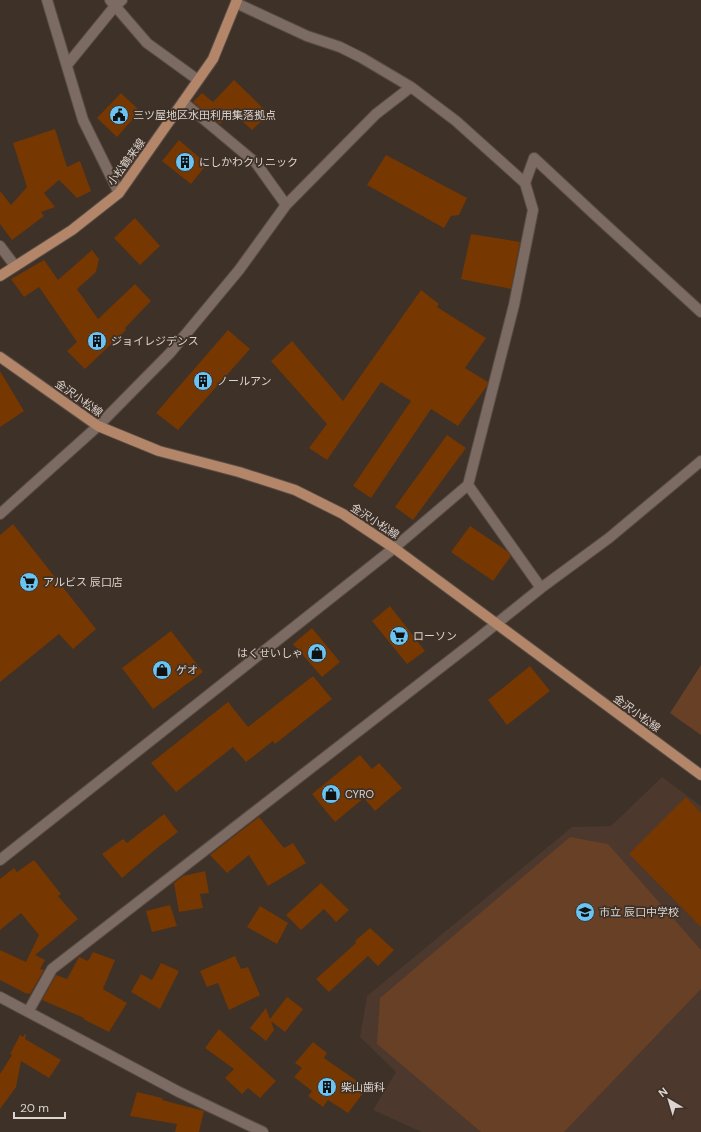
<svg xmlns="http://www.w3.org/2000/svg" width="701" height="1132" font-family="'DM Sans','Noto Sans JP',sans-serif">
  <rect width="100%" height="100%" fill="#3e3128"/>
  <path fill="#4c382c" d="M662,777L701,806V1132H422L373,1110L396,1072L360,1037L367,996L572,827L611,826Z"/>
  <path fill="#674026" d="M701,665V735L670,713Z
    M570,837L608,844L701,950V989L564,1132H481L377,1044L380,998Z"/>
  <path fill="#763700" d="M234,80L269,114L252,130L232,112L220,124L193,102L202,93L213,102Z
    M121,93L140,111L117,137L97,118Z
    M55,129L67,167L80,161L91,191L77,198L59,180L44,193L55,207L41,212L44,216L12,240L0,224V191L11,205L27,187L13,143Z
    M179,140L207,164L191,184L162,161Z
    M386,155L467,198L459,215L451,216L444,228L367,185Z
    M135,218L160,246L140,265L114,238Z
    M471,234L520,242L511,289L461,279Z
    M92,250L99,259L96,272L77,289L98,319L135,284L151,301L125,328L126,330L85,369L67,351L77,342L39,287L24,297L11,279L44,260L58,280Z
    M421,290L439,304L437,307L486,338L465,368L488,382L487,386L458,426L431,409L371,498L353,486L411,401L381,382L327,460L309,448L327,424L271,361L292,341L343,401Z
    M228,330L250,349L178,430L156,413Z
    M0,371L24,411L0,427Z
    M447,435L466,448L413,520L395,507Z
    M13,524L96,629L73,649L59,634L0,682V535Z
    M470,526L507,551L511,556L493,581L451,552Z
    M390,606L425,651L407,664L372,621Z
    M312,628L340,662L322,677L293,644Z
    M171,631L203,672L153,709L122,668Z
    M530,666L550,691L507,725L488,700Z
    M313,676L332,699L275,744L273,741L246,762L233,747L176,792L151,763L228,702L248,727Z
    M360,755L372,769L379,763L402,788L375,811L364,798L335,822L312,794Z
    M686,797L701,813V927L629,854Z
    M164,814L178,832L157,848L122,878L102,854L123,839L127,843Z
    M259,817L284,848L293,843L306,863L268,886L249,855L227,873L210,855Z
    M34,860L61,894L58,896L78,919L35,955L45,960L40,969L44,970L30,994L27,993V994L0,980V950L26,962L39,935L21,913L0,930V879L14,868L17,872Z
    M205,871L209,893L200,894L203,908L179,912L174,883L183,876Z
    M321,883L349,910L336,922L324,909L301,930L286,915Z
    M170,905L177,926L152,932L146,911Z
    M260,906L288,923L277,944L247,927Z
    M370,928L394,950L378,966L368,956L329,992L316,979L356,943L355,941Z
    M93,952L115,960L103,989L127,1003L109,1032L83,1019L84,1018L42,1000L56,975L67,979L79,957L88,961Z
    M235,956L241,969L248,967L260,995L229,1010L218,983L207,987L200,971Z
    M161,963L179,971L160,1009L131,992L141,974L152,980Z
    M287,997L303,1009L285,1032L271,1021L274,1030L266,1041L250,1028L266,1008L270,1019Z
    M219,1029L276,1081L260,1098L248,1088L242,1094L225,1078L234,1069L205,1048Z
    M25,1034H26L25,1039L61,1060L49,1078L21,1061L16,1087L0,1109V1074L12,1055L10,1054L20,1035L23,1037Z
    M313,1042L327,1053L324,1058L367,1088L348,1113L328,1100L323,1107L308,1096L312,1091L294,1077L302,1068L295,1063Z
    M137,1092L162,1098V1100L204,1111L199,1132H175L177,1124L130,1116Z"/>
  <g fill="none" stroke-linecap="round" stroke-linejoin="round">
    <g stroke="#594d46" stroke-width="12">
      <path id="minor" d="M47,0L83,120L119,193
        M110,0L147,43L198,80
        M67,65L115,6L122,0
        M183,102L256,163L286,205
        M525,183L534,158L594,214L701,312
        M0,246L15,266
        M468,485L541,588
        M0,514L98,426L170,353L239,270L286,205L376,114L411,87
        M0,860L394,548L468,485L514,305L533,210L525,183L456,121L411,87L362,58L340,47L307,36L236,3
        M0,997L179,1092L263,1132
        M28,1012L52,969L476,640L541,588L609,538L701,461"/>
    </g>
    <g stroke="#594d46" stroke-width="12">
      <path id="major" d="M0,276L72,230L119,193L213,59L237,0
        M0,357L98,426L159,451L239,472L295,490L343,514L394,548L701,775"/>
    </g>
    <use href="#minor" stroke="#7b6b62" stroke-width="10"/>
    <use href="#major" stroke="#b3866a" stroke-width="10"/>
  </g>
  <defs>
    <g id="civic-disc" transform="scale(1)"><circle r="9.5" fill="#6ac3f1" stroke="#3e3128"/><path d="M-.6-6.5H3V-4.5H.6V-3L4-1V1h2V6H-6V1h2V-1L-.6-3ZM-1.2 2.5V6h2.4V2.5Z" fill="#111"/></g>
    <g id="building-disc" transform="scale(1)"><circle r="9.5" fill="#6ac3f1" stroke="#3e3128"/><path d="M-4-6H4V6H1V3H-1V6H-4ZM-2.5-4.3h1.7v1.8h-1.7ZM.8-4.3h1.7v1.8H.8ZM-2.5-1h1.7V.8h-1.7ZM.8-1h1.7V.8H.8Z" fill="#111"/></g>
    <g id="supermarket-disc" transform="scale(1)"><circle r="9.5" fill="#6ac3f1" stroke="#3e3128"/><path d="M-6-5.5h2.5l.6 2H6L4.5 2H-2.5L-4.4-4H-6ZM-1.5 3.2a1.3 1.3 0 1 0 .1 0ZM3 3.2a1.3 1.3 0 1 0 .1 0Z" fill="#111"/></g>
    <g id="shop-disc" transform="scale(1)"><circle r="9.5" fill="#6ac3f1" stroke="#3e3128"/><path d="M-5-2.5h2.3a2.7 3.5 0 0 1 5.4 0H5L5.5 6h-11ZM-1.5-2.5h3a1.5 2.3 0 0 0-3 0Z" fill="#111"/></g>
    <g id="school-disc" transform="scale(1)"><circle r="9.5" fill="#6ac3f1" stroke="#3e3128"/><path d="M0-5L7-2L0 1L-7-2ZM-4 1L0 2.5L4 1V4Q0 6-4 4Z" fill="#111"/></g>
  </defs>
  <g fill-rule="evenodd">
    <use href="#civic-disc" x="119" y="115"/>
    <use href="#building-disc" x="185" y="162"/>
    <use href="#building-disc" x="97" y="341"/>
    <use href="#building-disc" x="203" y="381"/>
    <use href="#supermarket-disc" x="29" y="582"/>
    <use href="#supermarket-disc" x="399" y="636"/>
    <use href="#shop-disc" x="317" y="653"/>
    <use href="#shop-disc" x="162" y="670"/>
    <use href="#shop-disc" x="331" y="794"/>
    <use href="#school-disc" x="585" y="912"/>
    <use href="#building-disc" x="327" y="1087"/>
  </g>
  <g text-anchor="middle" stroke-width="3.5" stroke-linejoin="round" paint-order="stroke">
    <g font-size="11" fill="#ddd4cf" stroke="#3e3128" text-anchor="start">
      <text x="133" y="119">三ツ屋地区水田利用集落拠点</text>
      <text x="199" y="166">にしかわクリニック</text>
      <text x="111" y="345">ジョイレジデンス</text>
      <text x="217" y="385">ノールアン</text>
      <text x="43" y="586">アルビス 辰口店</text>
      <text x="413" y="640">ローソン</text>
      <text x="303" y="657" text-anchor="end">はくせいしゃ</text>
      <text x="176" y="674">ゲオ</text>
      <text x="345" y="798">CYRO</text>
      <text x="599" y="916">市立 辰口中学校</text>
      <text x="341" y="1091">柴山歯科</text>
    </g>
    <g font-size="11" fill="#ddd4cf" stroke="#3e3128">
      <text transform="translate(126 162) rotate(-54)" y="4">小松鶴来線</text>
      <text transform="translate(79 398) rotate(35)" y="4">金沢小松線</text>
      <text transform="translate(375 521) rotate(33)" y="4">金沢小松線</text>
      <text transform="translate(637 713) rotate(36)" y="4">金沢小松線</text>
    </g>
  </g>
  <g transform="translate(669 1100) rotate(322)" stroke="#3e3128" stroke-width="3" paint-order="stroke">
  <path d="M0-3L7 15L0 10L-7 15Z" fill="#ddd4cf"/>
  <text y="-6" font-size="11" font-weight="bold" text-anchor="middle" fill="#ddd4cf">N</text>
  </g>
  <path d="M14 1112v6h51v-6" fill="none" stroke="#ddd4cf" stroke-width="2"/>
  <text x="20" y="1112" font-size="12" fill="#ddd4cf" stroke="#3e3128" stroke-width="3" paint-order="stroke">20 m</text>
</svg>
